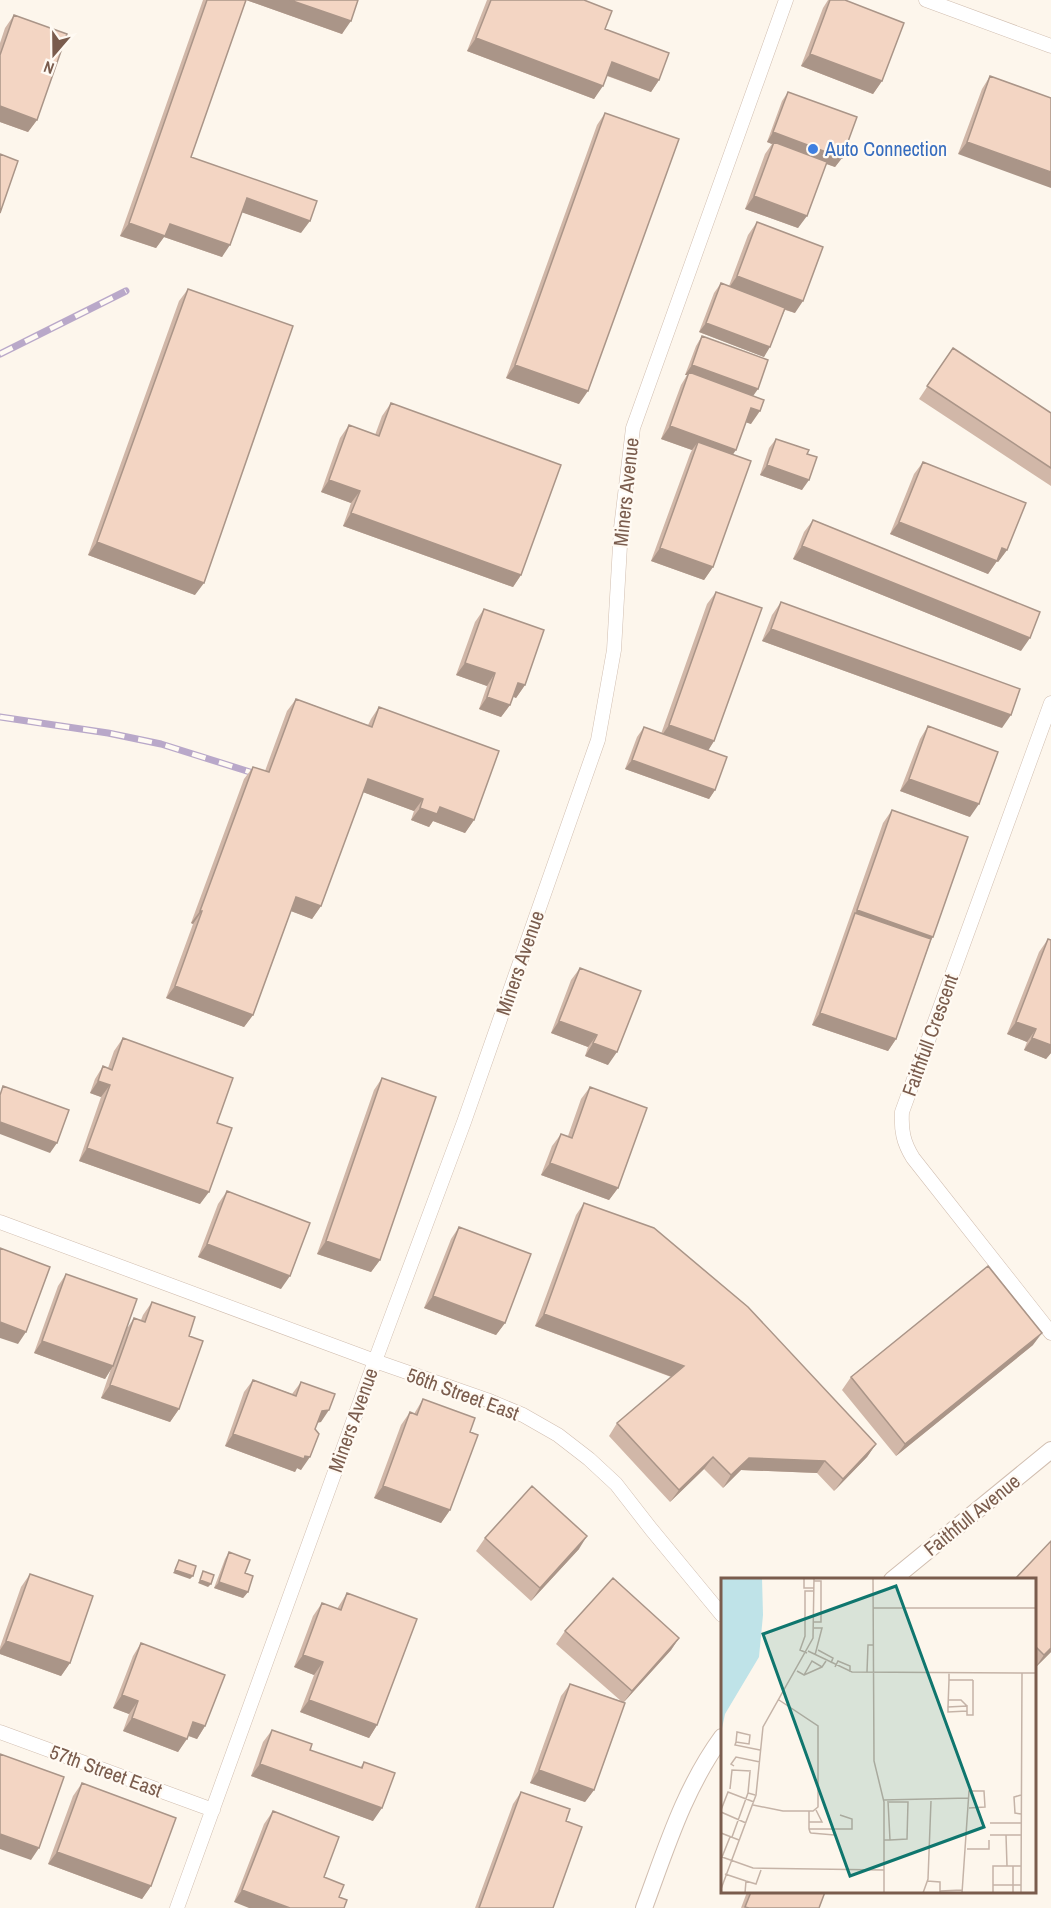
<svg xmlns="http://www.w3.org/2000/svg" width="1051" height="1908" font-family="'Archivo Narrow',sans-serif">
  <rect width="100%" height="100%" fill="#fdf6ec"/>
  <g fill="none" stroke-linecap="round" stroke-linejoin="round">
    <g stroke="#d1beb0" stroke-width="15">
      <path id="minor" d="M926,0L1051,46
        M1051,703L902,1112C901,1130 903,1142 913,1158L1051,1333
        M0,1222L375,1361L487,1400L523,1415L558,1435L589,1459L616,1484L651,1529L722,1615
        M0,1732L213,1810
        M177,1908L375,1361L464,1122L598,740L614,650L621,528L633,428L786,0"/>
    </g>
    <g stroke="#d1beb0" stroke-width="18">
      <path id="tertiary" d="M892,1580L1051,1450
        M644,1908C666,1849 684,1789 722,1737"/>
    </g>
    <use href="#minor" stroke="#fff" stroke-width="14"/>
    <use href="#tertiary" stroke="#fff" stroke-width="16"/>
    <g stroke="#b9a8c9" stroke-width="7">
      <path id="rail" d="M0,354L126,291
        M0,717L108,733L161,744L250,772"/>
    </g>
    <use href="#rail" stroke="#fffaf3" stroke-width="4.5" stroke-dasharray="14" stroke-linecap="butt"/>
  </g>
  <path fill="#d1b7a8" d="M203,0H358L342,34L246,0L191,157L301,233L242,212L222,257L164,237L156,248L120,236Z
    M487,0H584L605,29L659,80L651,92L607,76L594,99L467,51Z
    M828,0H845L882,81L873,94L801,66L823,8Z
    M14,15L37,120L28,132L0,122V43L5,28Z
    M990,76L1051,98L958,154L982,89Z
    M788,92L842,158L835,167L826,164L798,228L745,209L765,154L772,144L767,142L782,101Z
    M605,113L579,404L506,378L597,125Z
    M757,222L795,313L785,310L764,357L699,332L714,293L721,283L729,286L748,235Z
    M188,289L195,595L88,555L179,301Z
    M702,336L753,395L751,424L746,422L733,454L713,567L704,580L651,561L690,454L692,450L661,439L681,385L687,375H685L696,346Z
    M953,348L1051,413V486L919,399Z
    M391,403L521,575L513,587L343,526L351,503L321,492L340,438L349,425L375,435L382,416Z
    M776,439L807,454L802,490L760,475L769,448Z
    M923,462L1007,550L998,562L997,561L988,574L890,534L914,474Z
    M813,520L1021,651L793,559L804,532Z
    M716,592L714,741L708,750L715,790L709,799L625,769L637,737L644,727L661,734L707,604Z
    M781,602L1002,728L762,641L772,615Z
    M484,609L525,685L516,698L513,696L510,705L501,717L479,709L487,686L456,675L475,622Z
    M296,699L368,725L371,719L379,707L474,820L465,833L433,821L429,827L411,820L414,811L363,792L321,906L312,919L291,911L253,1015L244,1027L166,998L193,924L191,923L244,779L253,767L265,771L287,711Z
    M928,726L970,817L900,791L920,739Z
    M892,810L933,937L931,940L896,1039L888,1051L812,1025L883,823Z
    M1048,939L1051,940V1053L1046,1059L1024,1050L1027,1042L1007,1034L1039,952Z
    M580,968L608,1065L585,1056L588,1047L551,1033L571,980Z
    M123,1038L217,1123L200,1204L79,1161L101,1097L90,1093L95,1079L103,1066L108,1068L114,1051Z
    M382,1078L380,1260L371,1272L317,1254L374,1090Z
    M590,1087L618,1188L609,1200L541,1175L552,1146L561,1134L568,1136L581,1099Z
    M227,1191L281,1289L198,1257L218,1204Z
    M584,1203L876,1444L867,1457L834,1491L817,1473L741,1470L723,1488L704,1469L670,1502L609,1436L617,1423L671,1377L535,1326L576,1215Z
    M459,1227L505,1323L496,1335L424,1308L451,1239Z
    M66,1274L128,1327L134,1318L141,1320L143,1315L152,1302L189,1336L179,1409L170,1422L101,1398L111,1369L105,1379L34,1353L58,1286Z
    M1033,1345L896,1456L842,1390L851,1377Z
    M253,1380L292,1394L301,1382L321,1422L317,1423L301,1470L297,1468L295,1472L225,1446L244,1392Z
    M423,1399L470,1432L450,1510L441,1523L374,1498L401,1425L410,1412L414,1414Z
    M485,1538L579,1549L531,1601L476,1551Z
    M1051,1541V1652L1035,1668V1580Z
    M229,1552L245,1573L248,1592L243,1598L214,1588L225,1559Z
    M30,1574L70,1663L61,1676L0,1654V1647L21,1587Z
    M347,1593L377,1725L369,1738L300,1712L314,1675L294,1667L313,1616L322,1603L337,1609Z
    M565,1631L679,1638L671,1650L624,1702L594,1790L585,1802L530,1783L561,1696L570,1684L621,1701L556,1644Z
    M141,1643L205,1726L197,1739L188,1736L178,1752L123,1731L129,1714L113,1708L133,1656Z
    M272,1730L310,1750L360,1768L364,1762L373,1821L251,1776L263,1742Z
    M82,1783L151,1886L142,1899L48,1864L73,1796Z
    M521,1792L566,1821L553,1908H475L513,1804Z
    M273,1811L324,1877L234,1902L264,1824Z
    M747,1892H825L819,1908H741Z"/>
  <path fill="#aa9588" d="M246,0H290L351,21L342,34Z
    M476,38L603,86L594,99L467,51Z
    M810,54L882,81L873,94L801,66Z
    M612,62L659,80L651,92L603,74Z
    M0,106L37,120L28,132L0,122Z
    M773,132L842,158L835,167L773,144L774,142L772,144L767,142Z
    M967,142L1051,172V188L958,154Z
    M754,196L807,216L798,228L745,209Z
    M247,198L310,221L301,233L238,211Z
    M129,223L170,224L230,245L222,257L164,237L156,248L120,236Z
    M737,276L803,301L795,313L728,289Z
    M706,323L770,347L764,357L699,332Z
    M515,365L588,391L579,404L506,378Z
    M692,365L758,389L751,399L689,372L687,375H685Z
    M751,408L760,411L751,424L742,421Z
    M670,426L736,450L727,463L698,442L692,450L661,439Z
    M767,465L809,480L802,490L760,475Z
    M329,480L360,491L351,503L321,492Z
    M351,513L521,575L513,587L343,526Z
    M899,522L1002,548L1007,550L998,562L997,561L988,574L890,534Z
    M97,542L204,583L195,595L88,555Z
    M802,546L1030,638L1021,651L793,559Z
    M660,548L713,567L704,580L651,561Z
    M771,629L1011,715L1002,728L762,641Z
    M465,663L495,673L487,686L456,675Z
    M518,683L525,685L516,698L509,695Z
    M487,697L510,705L501,717L479,709Z
    M669,725L714,741L706,754L660,738Z
    M632,760L715,790L709,799L625,769Z
    M368,779L423,799L414,811L360,791Z
    M909,779L979,804L970,817L900,791Z
    M440,807L474,820L465,833L433,821L429,827L411,820L420,808Z
    M296,897L321,906L312,919L288,910Z
    M857,910L933,937L924,949L855,914Z
    M200,911H202L193,924L191,923Z
    M175,986L253,1015L244,1027L166,998Z
    M820,1013L896,1039L888,1051L812,1025Z
    M559,1021L597,1035L588,1047L551,1033Z
    M1016,1022L1036,1029L1027,1042L1007,1034Z
    M1032,1038L1051,1045V1053L1046,1059L1024,1050Z
    M593,1043L617,1052L608,1065L585,1056Z
    M98,1081L110,1085L101,1097L90,1093Z
    M0,1122L57,1143L50,1153L0,1134Z
    M87,1148L209,1192L200,1204L79,1161Z
    M550,1163L618,1188L609,1200L541,1175Z
    M326,1241L380,1260L371,1272L317,1254Z
    M207,1244L290,1276L281,1289L198,1257Z
    M433,1296L505,1323L496,1335L424,1308Z
    M544,1314L684,1366L675,1378L535,1326Z
    M0,1322L26,1332L18,1344L0,1338Z
    M1042,1333L1033,1345L896,1456L905,1444Z
    M42,1341L113,1366L105,1379L34,1353Z
    M110,1385L179,1409L170,1422L101,1398Z
    M329,1410L321,1422L313,1423L322,1411Z
    M233,1434L310,1457L301,1470L297,1468L295,1472L225,1446Z
    M876,1444L867,1457L834,1491L843,1479Z
    M713,1457L704,1469L670,1502L679,1490Z
    M749,1458L825,1461L817,1473L741,1470L723,1488L731,1475Z
    M383,1486L450,1510L441,1523L374,1498Z
    M587,1536L579,1549L531,1601L540,1588Z
    M175,1570L193,1576L190,1579L173,1573Z
    M200,1580L211,1584L208,1587L198,1583Z
    M219,1582L248,1592L243,1598L214,1588Z
    M679,1638L671,1650L623,1703L632,1691Z
    M6,1641L70,1663L61,1676L0,1654V1650Z
    M1051,1648V1652L1035,1668L1044,1655Z
    M303,1655L323,1662L314,1675L294,1667Z
    M122,1695L138,1701L129,1714L113,1708Z
    M309,1700L377,1725L369,1738L300,1712Z
    M132,1718L187,1739L178,1752L123,1731Z
    M193,1722L205,1726L197,1739L184,1734Z
    M260,1764L382,1808L373,1821L251,1776Z
    M539,1770L594,1790L585,1802L530,1783Z
    M0,1834L39,1848L31,1860L0,1849Z
    M57,1852L151,1886L142,1899L48,1864Z
    M242,1890L290,1908H249L234,1902Z"/>
  <path fill="#f3d5c3" stroke="#aa9588" stroke-width="1.5" d="M207,0H246L191,157L317,201L310,221L247,198L230,245L170,224L165,236L129,223Z
    M290,0H358L351,21Z
    M491,0H584L612,11L605,29L669,53L659,80L612,62L603,86L476,38Z
    M830,0H845L904,23L882,81L810,54Z
    M14,15L67,34L37,120L0,106V55Z
    M990,76L1051,98V172L967,142Z
    M788,92L857,117L842,158L773,132Z
    M605,113L679,139L588,391L515,365Z
    M774,142L827,162L807,216L754,196Z
    M0,154L18,161L0,213Z
    M757,222L823,247L803,301L737,276Z
    M721,283L785,308L770,347L706,323Z
    M188,289L293,326L204,583L97,542Z
    M702,336L768,360L758,389L692,365Z
    M953,348L1051,413V468L927,386Z
    M689,372L764,400L760,411L751,408L736,450L670,426Z
    M391,403L561,465L521,575L351,513L360,491L329,480L349,425L379,436Z
    M776,439L809,450L807,454L817,457L809,480L767,465Z
    M698,442L751,461L713,567L660,548Z
    M923,462L1026,503L1007,550L1002,548L997,561L899,522Z
    M813,520L1040,612L1030,638L802,546Z
    M716,592L762,608L714,741L669,725Z
    M781,602L1020,689L1011,715L771,629Z
    M484,609L544,630L525,685L518,683L510,705L487,697L495,673L465,663Z
    M296,699L372,727L379,707L499,751L474,820L440,807L437,814L420,808L423,799L368,779L321,906L296,897L253,1015L175,986L202,911H200L253,767L269,772Z
    M928,726L998,752L979,804L909,779Z
    M644,727L727,757L715,790L632,760Z
    M892,810L968,837L933,937L857,910Z
    M855,913L931,939L896,1039L820,1013Z
    M1048,939L1051,940V1045L1032,1038L1036,1029L1016,1022Z
    M580,968L641,991L617,1052L593,1043L597,1035L559,1021Z
    M123,1038L233,1078L217,1123L232,1128L209,1192L87,1148L110,1085L98,1081L103,1066L112,1070Z
    M382,1078L436,1097L380,1260L326,1241Z
    M3,1086L69,1110L57,1143L0,1122V1095Z
    M590,1087L647,1108L618,1188L550,1163L561,1134L572,1138Z
    M227,1191L310,1223L290,1276L207,1244Z
    M584,1203L654,1228L748,1307L876,1444L843,1479L825,1461L749,1458L731,1475L713,1457L679,1490L617,1423L684,1366L544,1314Z
    M459,1227L531,1254L505,1323L433,1296Z
    M0,1248L50,1267L26,1332L0,1322Z
    M988,1266L1042,1333L905,1444L851,1377Z
    M66,1274L137,1299L113,1366L42,1341Z
    M152,1302L195,1317L189,1336L203,1341L179,1409L110,1385L134,1318L145,1322Z
    M253,1380L296,1396L301,1382L335,1394L329,1410L322,1411L315,1429L319,1434L310,1457L305,1456L304,1459L233,1434Z
    M423,1399L475,1418L470,1432L478,1435L450,1510L383,1486L410,1412L417,1415Z
    M532,1486L587,1536L540,1588L485,1538Z
    M1051,1541V1648L1044,1655L1035,1646V1580H1014Z
    M229,1552L250,1560L245,1573L253,1576L248,1592L219,1582Z
    M179,1560L196,1566L193,1576L175,1570Z
    M203,1571L214,1575L211,1584L200,1580Z
    M30,1574L93,1596L70,1663L6,1641Z
    M613,1578L679,1638L632,1691L565,1631Z
    M347,1593L417,1619L377,1725L309,1700L323,1662L303,1655L322,1603L341,1610Z
    M141,1643L225,1675L205,1726L193,1722L187,1739L132,1718L138,1701L122,1695Z
    M570,1684L625,1703L594,1790L539,1770Z
    M272,1730L312,1744L310,1750L362,1768L364,1762L395,1773L382,1808L260,1764Z
    M0,1754L64,1777L39,1848L0,1834Z
    M82,1783L176,1818L151,1886L57,1852Z
    M521,1792L570,1809L566,1821L582,1827L553,1908H479Z
    M273,1811L339,1837L324,1877L344,1885L339,1897L347,1900L344,1908H290L242,1890Z
    M751,1892H825L819,1908H749L745,1907Z"/>
  <circle fill="#3f7fe0" stroke="#fffaf3" stroke-width="2" cx="813" cy="149" r="6"/>
  <g text-anchor="middle" stroke-width="4.5" stroke-linejoin="round" paint-order="stroke">
    <g font-size="20" fill="#366cbe" stroke="#fffaf3" text-anchor="start">
      <text x="825" y="156">Auto Connection</text>
    </g>
    <g font-size="20" fill="#7a5c4d" stroke="#fffaf3">
      <text transform="translate(626 492) rotate(-84)" y="7">Miners Avenue</text>
      <text transform="translate(520 963) rotate(-71)" y="7">Miners Avenue</text>
      <text transform="translate(930 1035) rotate(-70)" y="7">Faithfull Crescent</text>
      <text transform="translate(463 1394) rotate(20)" y="7">56th Street East</text>
      <text transform="translate(353 1420) rotate(-70)" y="7">Miners Avenue</text>
      <text transform="translate(972 1515) rotate(-39)" y="7">Faithfull Avenue</text>
      <text transform="translate(106 1771) rotate(20)" y="7">57th Street East</text>
    </g>
  </g>
  <g transform="translate(721 1578)">
    <rect width="315" height="315" fill="#fdf6ec"/>
    <path d="M0,0H41L42,37L38,79L4,136L0,155Z" fill="#bfe3e8"/>
    <path fill="none" stroke="#c5b3a7" stroke-width="1.5" d="M83,0V10H93M152,0L153,183L163,224V315M93,3H100V44H93M152,30H315M93,50H101L94,77M97,72L112,80L110,85M87,73L131,94L315,95M86,75L79,72L84,58V13H93M114,89L117,83L129,88V94M76,93L83,97L91,83L101,89L105,83M146,94L147,67H152M228,95V102H252M83,97L101,89M227,122H240L246,128M227,129L228,102M246,133L227,134V129L246,128V137H252V102M15,164L28,166L29,157L16,154L15,164L14,167L39,172M13,188L10,186L15,179L39,184M29,194L27,215L34,217M9,211L11,192L30,193M162,222L248,220M168,224H187L186,261L169,262M32,227L62,233H92L97,229V148L58,122M0,232L7,214L33,224M88,233V244H101L95,232M0,234L25,245M300,236L294,235L293,219L300,217M269,245H300M88,251H113V257L90,255L89,254L88,251V244M113,251H131V241L119,237M0,255L18,262M269,257H300M285,257L286,288M9,259L1,279L32,290L163,292M11,259L27,215M163,262H169L167,223M246,271H268V262M292,288V315M4,296L25,303M206,303L219,304V315M272,307H300M0,311L35,217L42,149L92,60L93,0M219,313L241,312M24,315L25,303L35,306L40,292M202,315L207,301L210,223M241,315L248,213H263L264,229L248,230M272,315V288H300M300,315L301,95"/>
    <path fill="#0f766e" fill-opacity="0.15" stroke="#0f766e" stroke-width="3" d="M175,8L263,249L129,298L42,56Z"/>
    <rect width="315" height="315" fill="none" stroke="#7a5c4d" stroke-width="3"/>
  </g>
  <g transform="translate(54 54) rotate(200)" stroke="#fffaf3" stroke-width="4.5" paint-order="stroke">
  <path d="M0-4.5L10 22L0 15L-10 22Z" fill="#7a5c4d"/>
  <text y="-9" font-size="16" font-weight="bold" text-anchor="middle" fill="#7a5c4d">N</text>
  </g>
</svg>
